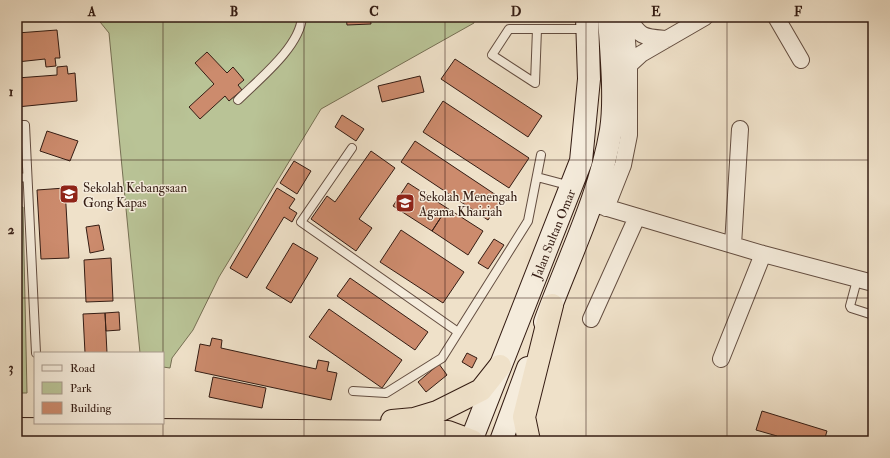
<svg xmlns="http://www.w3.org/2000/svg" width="890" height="458" font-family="'IM FELL Double Pica',serif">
  <rect width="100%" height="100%" fill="#efe1c9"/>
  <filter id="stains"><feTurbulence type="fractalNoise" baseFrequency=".005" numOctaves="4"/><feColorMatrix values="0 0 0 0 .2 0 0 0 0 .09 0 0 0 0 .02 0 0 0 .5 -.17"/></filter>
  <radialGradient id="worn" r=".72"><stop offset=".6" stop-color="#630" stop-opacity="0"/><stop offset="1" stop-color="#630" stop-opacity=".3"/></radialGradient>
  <path fill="#b9c396" stroke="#767054" d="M96,17H474V23L321,109L219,277L193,330L172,358L170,368L163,367V353H140L109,33Z
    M17,207H23L27,393H17Z"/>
  <path fill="#cc8b6d" stroke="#341c13" d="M346,17H370L371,24L347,25Z
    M57,30L60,58H55L56,66L46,67L45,59L17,62V33Z
    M207,52L227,73L233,67L244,80L238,85L242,90L229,101L225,96L200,119L189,107L214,84L195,63Z
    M455,59L542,116L528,137L441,79Z
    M67,66L68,74L75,73L77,101L17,107V78L57,75V67Z
    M420,76L424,92L382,102L378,86Z
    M443,101L529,158L509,188L423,132Z
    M342,115L364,129L356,141L335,127Z
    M47,131L78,141L70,161L40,151Z
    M415,141L502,199L488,220L401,162Z
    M371,151L395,168L359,219L372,228L356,251L311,219L327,196L335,202Z
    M294,161L311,171L297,194L280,183Z
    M408,183L447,208L432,231L393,206Z
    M65,188L69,258L41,259L37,190Z
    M277,188L295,199L289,208L297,213L292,222L284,217L247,278L230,268Z
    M447,208L483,231L468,255L432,231Z
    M99,225L104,250L90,253L86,227Z
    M401,230L464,272L443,303L380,262Z
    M494,239L504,245L488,269L478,263Z
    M293,243L318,258L291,303L266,288Z
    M111,258L113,301L86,302L84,260Z
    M350,278L428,332L415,350L337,296Z
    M329,309L402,360L382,388L309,337Z
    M119,312L120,330L106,331L105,313Z
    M105,313L107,353H85L83,314Z
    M212,338L222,340L221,348L316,369L318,360L329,362L327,371L337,373L331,400L195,371L200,344L210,346Z
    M467,353L477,358L472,368L462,362Z
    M439,364L447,375L426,392L418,382Z
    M213,377L266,388L262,408L209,397Z
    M762,411L827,431L824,441H776L777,436L756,430Z"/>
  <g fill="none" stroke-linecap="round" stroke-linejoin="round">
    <g stroke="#634d40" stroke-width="10">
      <path id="lane" d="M537,29L535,83L492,55L509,29H587
        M238,100C258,80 300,47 302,17
        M17,125H25L36,353
        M352,148L301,222L458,332
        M537,177L571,186
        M17,178L27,177
        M857,280L850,306L851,308L873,315
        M353,391L386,393L442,358L528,221L541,155"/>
    </g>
    <g stroke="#634d40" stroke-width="18">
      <path id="street" d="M628,17C640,38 644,37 667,39
        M776,17L801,60
        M629,65L641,54L705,17
        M591,203L763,254L873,283
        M606,208L623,165L629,135V65L625,17
        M733,245L740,129
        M591,319L637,217
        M721,359L763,254"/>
    </g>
    <g stroke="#341c13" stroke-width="24">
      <path id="secondary" d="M545,322C568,259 600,196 611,130C616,98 611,50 609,17
        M471,441L581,161L589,79L587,17
        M501,441L528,368"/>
    </g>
    <g stroke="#341c13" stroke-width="24">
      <path id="highway" d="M392,421L414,419L437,412L481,390L500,366
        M17,429L448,432L472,441
        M529,441L524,417L552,305"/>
    </g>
    <use href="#lane" stroke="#f5ecdc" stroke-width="8"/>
    <use href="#street" stroke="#f5ecdc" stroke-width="16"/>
    <use href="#secondary" stroke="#f5ecdc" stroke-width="22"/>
    <use href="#highway" stroke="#efe1c9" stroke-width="22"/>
  </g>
  <path fill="none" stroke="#341c13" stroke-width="1" stroke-opacity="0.55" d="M163,17V353M304,17V441M445,17V441M586,17V441M727,17V441M17,160H873M17,298H873M163,353V423M163,423V441"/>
  <defs>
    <g id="school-square" transform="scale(1)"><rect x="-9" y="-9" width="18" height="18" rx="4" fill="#8f2418" stroke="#f5ecdc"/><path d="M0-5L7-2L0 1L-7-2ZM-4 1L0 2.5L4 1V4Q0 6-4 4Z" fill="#fff"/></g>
  </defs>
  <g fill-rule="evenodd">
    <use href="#school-square" x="69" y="194"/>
    <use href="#school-square" x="405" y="203"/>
  </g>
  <g text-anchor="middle" stroke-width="3" stroke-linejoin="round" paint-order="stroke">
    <g font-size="13" fill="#341c13" stroke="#f5ecdc" text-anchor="start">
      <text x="83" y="192">Sekolah Kebangsaan<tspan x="83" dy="15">Gong Kapas</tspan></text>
      <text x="419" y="201">Sekolah Menengah<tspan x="419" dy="15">Agama Khairiah</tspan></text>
    </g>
    <g font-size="13" fill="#341c13" stroke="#f5ecdc">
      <text transform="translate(553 234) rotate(-68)" y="5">Jalan Sultan Omar</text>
    </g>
  </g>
  <rect width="890" height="458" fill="none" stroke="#efe1c9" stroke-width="44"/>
  <rect x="34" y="352" width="130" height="72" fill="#f5ecdc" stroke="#a8998c"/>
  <rect x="42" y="365" width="20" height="6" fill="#f5ecdc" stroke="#a8998c"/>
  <text x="70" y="372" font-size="12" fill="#341c13">Road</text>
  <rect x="42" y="382" width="20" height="12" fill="#b9c396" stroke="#a8998c"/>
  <text x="70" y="392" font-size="12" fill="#341c13">Park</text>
  <rect x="42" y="402" width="20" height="12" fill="#cc8b6d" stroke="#a8998c"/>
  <text x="70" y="412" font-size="12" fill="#341c13">Building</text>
  <rect x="22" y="22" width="846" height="414" fill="none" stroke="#341c13" stroke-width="1.5"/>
  <g font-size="13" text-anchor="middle" font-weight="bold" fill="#341c13">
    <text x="92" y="16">A</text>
    <text x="234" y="16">B</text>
    <text x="374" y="16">C</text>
    <text x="516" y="16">D</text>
    <text x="656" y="16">E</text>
    <text x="798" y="16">F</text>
    <text x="11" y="96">1</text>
    <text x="11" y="234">2</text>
    <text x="11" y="372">3</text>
  </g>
  <rect width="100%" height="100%" filter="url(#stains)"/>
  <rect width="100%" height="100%" fill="url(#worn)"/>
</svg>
